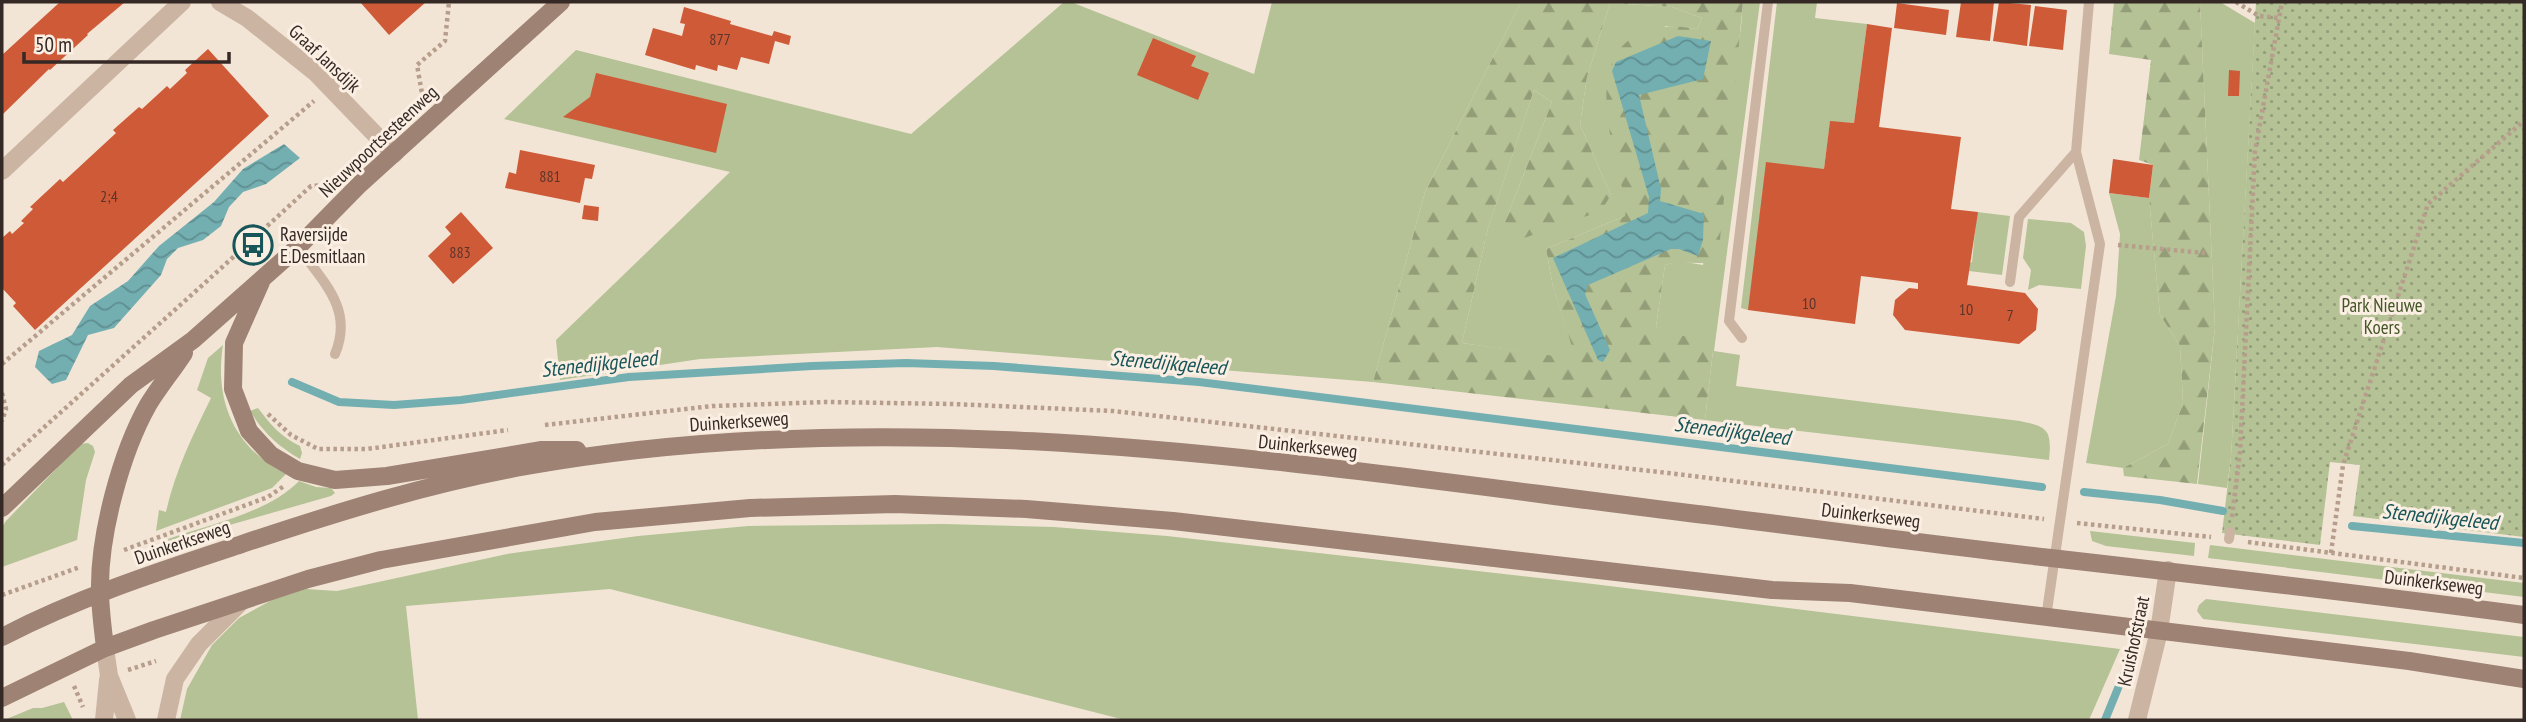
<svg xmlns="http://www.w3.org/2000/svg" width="2526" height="722" font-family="'PT Sans Narrow',sans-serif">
  <defs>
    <pattern id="forest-firs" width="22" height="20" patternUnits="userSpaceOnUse" patternTransform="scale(1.75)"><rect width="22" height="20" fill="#b4c295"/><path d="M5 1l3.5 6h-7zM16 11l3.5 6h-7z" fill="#939e79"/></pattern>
    <pattern id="park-dots" width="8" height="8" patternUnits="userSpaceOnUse" patternTransform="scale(1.75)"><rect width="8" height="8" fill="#b4c295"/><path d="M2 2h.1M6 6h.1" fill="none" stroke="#939e79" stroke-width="1.8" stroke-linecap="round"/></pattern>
    <pattern id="water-waves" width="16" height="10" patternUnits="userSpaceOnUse" patternTransform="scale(1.75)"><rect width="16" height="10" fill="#73afb1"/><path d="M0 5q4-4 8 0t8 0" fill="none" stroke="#5f8e90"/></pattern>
  </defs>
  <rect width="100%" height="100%" fill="#f2e5d6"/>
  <path fill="#b4c295" d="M1064,2H1071L1254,74L1272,2H1521L1425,192L1373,382L937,347L700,359L560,380L556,340L730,172L504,119L576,50L911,134Z
    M1743,2H1760L1714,351L1740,355L1736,386L2020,421C2048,427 2052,430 2049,460L1705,420L1713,351L1656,327L1665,265L1679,261L1703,265L1741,27Z
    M1777,2H1817L1815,18L1867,24L1854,123L1830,122L1824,169L1748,310L1741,308Z
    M2200,2H2220L2255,23L2231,457L2227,488L2198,484L2215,327Z
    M1610,3L1672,7L1702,18L1697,29L1665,26L1625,216L1546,249L1553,287L1577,360L1462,343L1488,228L1534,90L1552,102L1505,222L1611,195L1580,125L1587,77Z
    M2109,193L2149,198L2160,315L2180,346L2183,403L2168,444L2123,468L2086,463L2116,296L2120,234Z
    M1977,212L2010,216L2002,275L1969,271L1970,263L1972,262Z
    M2028,219L2071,223L2084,232L2086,246L2081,289L2039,285L2028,290L2031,270L2023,258Z
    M223,345C214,402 235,448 286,474L272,488L156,531L159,510L166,512C175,471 193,435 211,398L197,390L208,358Z
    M258,408C270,424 281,437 300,446L302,453L300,459C278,446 263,432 250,411Z
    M88,443L93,446L95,452L86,480L77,540L2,567V527L6,521L80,444Z
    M299,481L316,487L331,488L335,493L331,496L233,524L169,548L168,539C210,524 268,513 299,481Z
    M943,524L1054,527L1167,536L1593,584L2120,649L2089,720H1125L610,589L406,606L418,720H180L187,689L212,645L239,618L272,600L306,589L337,591L507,554L638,536L748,526Z
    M2090,531L2195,543L2194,556L2106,546L2092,541Z
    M2210,545L2524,583V597L2208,558Z
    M2206,599L2524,637V657L2203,619L2197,611L2199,605Z
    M64,702L73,720H4L33,708H42Z"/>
  <path fill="url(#forest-firs)" fill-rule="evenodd" d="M1521,2H1743L1718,260C1697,267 1686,259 1665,265L1656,327L1696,340L1713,351L1705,420L1373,382L1425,192ZM1610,3L1672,7L1702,18L1697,29C1686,28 1674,25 1664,27C1573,39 1614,146 1626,205L1625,216L1546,249L1553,287L1576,359L1462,343L1488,228L1534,90L1552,102L1505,222L1524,238L1601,211L1611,195L1580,125L1587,77Z
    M2114,2H2200L2215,327L2197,484L2124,476L2123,468L2168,444L2183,403L2180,346L2160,315L2149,198L2153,165L2139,160L2151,60L2109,54Z"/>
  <path fill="url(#park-dots)" d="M2256,2H2524V537L2353,516L2360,465L2330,462L2320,545L2222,533L2231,457Z"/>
  <path fill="url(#water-waves)" d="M1678,36L1711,41L1703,79L1639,95L1661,189L1660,201L1704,214L1703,240L1698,256L1679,249H1671L1588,285L1585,294L1610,350L1603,362L1598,360L1553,258L1648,213L1649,197L1612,71L1616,62Z
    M284,144L300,158L266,184L243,192L229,207L221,226L203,240L178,248L167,259L161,275L114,328L88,335L66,380L52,384L35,367L39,351L72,335L90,306L128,281L159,246L214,202L243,169Z"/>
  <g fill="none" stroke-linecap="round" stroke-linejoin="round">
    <path stroke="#73afb1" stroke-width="8" d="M292,382L339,402L394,405L461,400L629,377L812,366L906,363L994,366L1199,382L2042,487
      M2084,492L2160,500L2223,511
      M2352,526L2524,543
      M2105,720L2123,676"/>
  </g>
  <path fill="#cf5a38" d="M60,2H125L87,34L88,35L50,70L49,69L2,115V55Z
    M360,2H426L389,35Z
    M1961,2H1994L1990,41L1956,37Z
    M1999,2L2031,5L2027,46L1993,41Z
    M1897,3L1949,10L1946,35L1894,28Z
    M2035,6L2067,10L2063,50L2029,46Z
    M684,7L731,21L730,24L772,36L774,31L791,36L789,45L775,41L769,64L741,57L737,70L718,65L717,71L696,65L695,70L645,55L653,28L682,36L685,24L680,23Z
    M1867,24L1892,28L1879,127L1961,137L1951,209L1978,212L1967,285L2025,293L2038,309L2036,330L2019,344L1905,330L1893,315L1895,300L1909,288L1918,289V283L1861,276L1855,324L1748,310L1766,162L1824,169L1830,121L1854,123Z
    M1153,38L1196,56L1191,66L1209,73L1198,100L1137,75Z
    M208,49L269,116L35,330L13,306L16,303L2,288V238L10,231L12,234L24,223L21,221L33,209L30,207L60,179L63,182L116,133L113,130L139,107L142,109L167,86L170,89L187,73L185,70Z
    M2229,70L2240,71L2239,96H2228Z
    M596,73L727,104L716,153L563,117L590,97Z
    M520,150L595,165L592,179L585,178L580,203L505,188L509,172L516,174Z
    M2113,159L2153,165L2149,198L2109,193Z
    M584,205L599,207L598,221L582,219Z
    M461,212L493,248L453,284L428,256L451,234L445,227Z"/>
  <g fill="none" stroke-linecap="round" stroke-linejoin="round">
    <path stroke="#b79e8c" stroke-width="4.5" stroke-dasharray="3.5 3.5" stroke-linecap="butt" d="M2236,2L2259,16L2278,18
      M423,99L417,65L445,41L449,2
      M2118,245L2205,253
      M2,364L314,101
      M2,393L6,409L2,421
      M268,414L291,435L318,449H367L508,430
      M545,425L712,406L827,402L952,404L1113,411L1668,473L2044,519
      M2,465L207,281L311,186L327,185
      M2232,517L2240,452L2255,151L2282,2
      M2077,523L2211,537
      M2248,542L2524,578
      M124,550L268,497L284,486
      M2331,553L2343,465L2428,204L2524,121
      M2,595L80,567
      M128,670L156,661
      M74,686L83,707"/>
    <path stroke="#cbb4a2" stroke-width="10" d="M298,247C323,282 354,309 335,354
      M2010,282L2019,217L2076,152
      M1742,338L1729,321L1768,2
      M2229,539L2230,532
      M2046,618L2100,244L2076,152L2089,2"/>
    <path stroke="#cbb4a2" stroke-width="18" d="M220,2L247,18L316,73L394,154
      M2,171L182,2
      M105,648L109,676L127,720
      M104,720L108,680
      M166,720L175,679L199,644L241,602
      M2137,720L2159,631L2168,570"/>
    <path stroke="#9e8273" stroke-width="18" d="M261,282L234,343L233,389L249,431L271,455L298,471L335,480L387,476L542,450H577
      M2,508L131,385L193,340L298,247L360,184L561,2
      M2,637C79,597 160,571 242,544C335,513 430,483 527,466C910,398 1300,465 1681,512C1804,527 1927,544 2051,558C2209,576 2367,594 2524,615
      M105,648C103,629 100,609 100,590C99,535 121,453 148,405C159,387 173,370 184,353
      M2,698L105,648L154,630L308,579L381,560L595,522L750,508L895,504L1026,509L1173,521L1772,590L1850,593L2409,661L2524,679"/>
  </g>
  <defs>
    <g id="bus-ring" transform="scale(2.0125)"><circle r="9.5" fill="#faefe2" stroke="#185559" stroke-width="1.5"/><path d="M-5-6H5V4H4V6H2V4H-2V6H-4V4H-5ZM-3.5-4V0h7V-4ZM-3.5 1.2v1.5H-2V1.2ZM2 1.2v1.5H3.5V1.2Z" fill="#185559"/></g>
  </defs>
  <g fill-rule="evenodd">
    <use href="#bus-ring" x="253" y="245"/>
  </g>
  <g text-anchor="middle" stroke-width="6" stroke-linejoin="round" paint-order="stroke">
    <g font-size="16" fill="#5c352a">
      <text x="720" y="45">877</text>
      <text x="550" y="182">881</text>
      <text x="109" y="202">2;4</text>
      <text x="460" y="258">883</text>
      <text x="1809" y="309">10</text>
      <text x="1966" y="315">10</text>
      <text x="2010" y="321">7</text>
    </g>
    <g font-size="19" fill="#352925" stroke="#faefe2">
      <text transform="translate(325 58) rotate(43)" y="7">Graaf Jansdijk</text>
      <text transform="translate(378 141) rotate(-43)" y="7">Nieuwpoortsesteenweg</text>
      <text transform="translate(739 421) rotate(-4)" y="7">Duinkerkseweg</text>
      <text transform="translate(1308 446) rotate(6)" y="7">Duinkerkseweg</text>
      <text transform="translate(1871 515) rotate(7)" y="7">Duinkerkseweg</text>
      <text transform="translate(182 542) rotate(-19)" y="7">Duinkerkseweg</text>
      <text transform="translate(2434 582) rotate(7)" y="7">Duinkerkseweg</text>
      <text transform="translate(2133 641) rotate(-78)" y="7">Kruishofstraat</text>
    </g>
    <g font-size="19" fill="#352925" stroke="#faefe2" text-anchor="start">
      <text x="280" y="241">Raversijde<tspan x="280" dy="22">E.Desmitlaan</tspan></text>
    </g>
    <g font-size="19" fill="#445527" stroke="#faefe2">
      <text x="2382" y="312">Park Nieuwe<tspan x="2382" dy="22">Koers</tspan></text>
    </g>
    <g font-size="21" font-style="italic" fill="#185559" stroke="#faefe2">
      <text transform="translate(1168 363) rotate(5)" y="7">Stenedijkgeleed</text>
      <text transform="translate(599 364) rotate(-6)" y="7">Stenedijkgeleed</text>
      <text transform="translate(1732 431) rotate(7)" y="7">Stenedijkgeleed</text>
      <text transform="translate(2440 517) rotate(6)" y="7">Stenedijkgeleed</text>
    </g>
  </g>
  <rect width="2526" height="722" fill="none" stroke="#352925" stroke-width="7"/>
  <path d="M24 52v10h205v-10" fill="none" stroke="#352925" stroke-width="3.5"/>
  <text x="35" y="52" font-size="21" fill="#352925" stroke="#faefe2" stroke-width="5" paint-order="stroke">50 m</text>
</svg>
